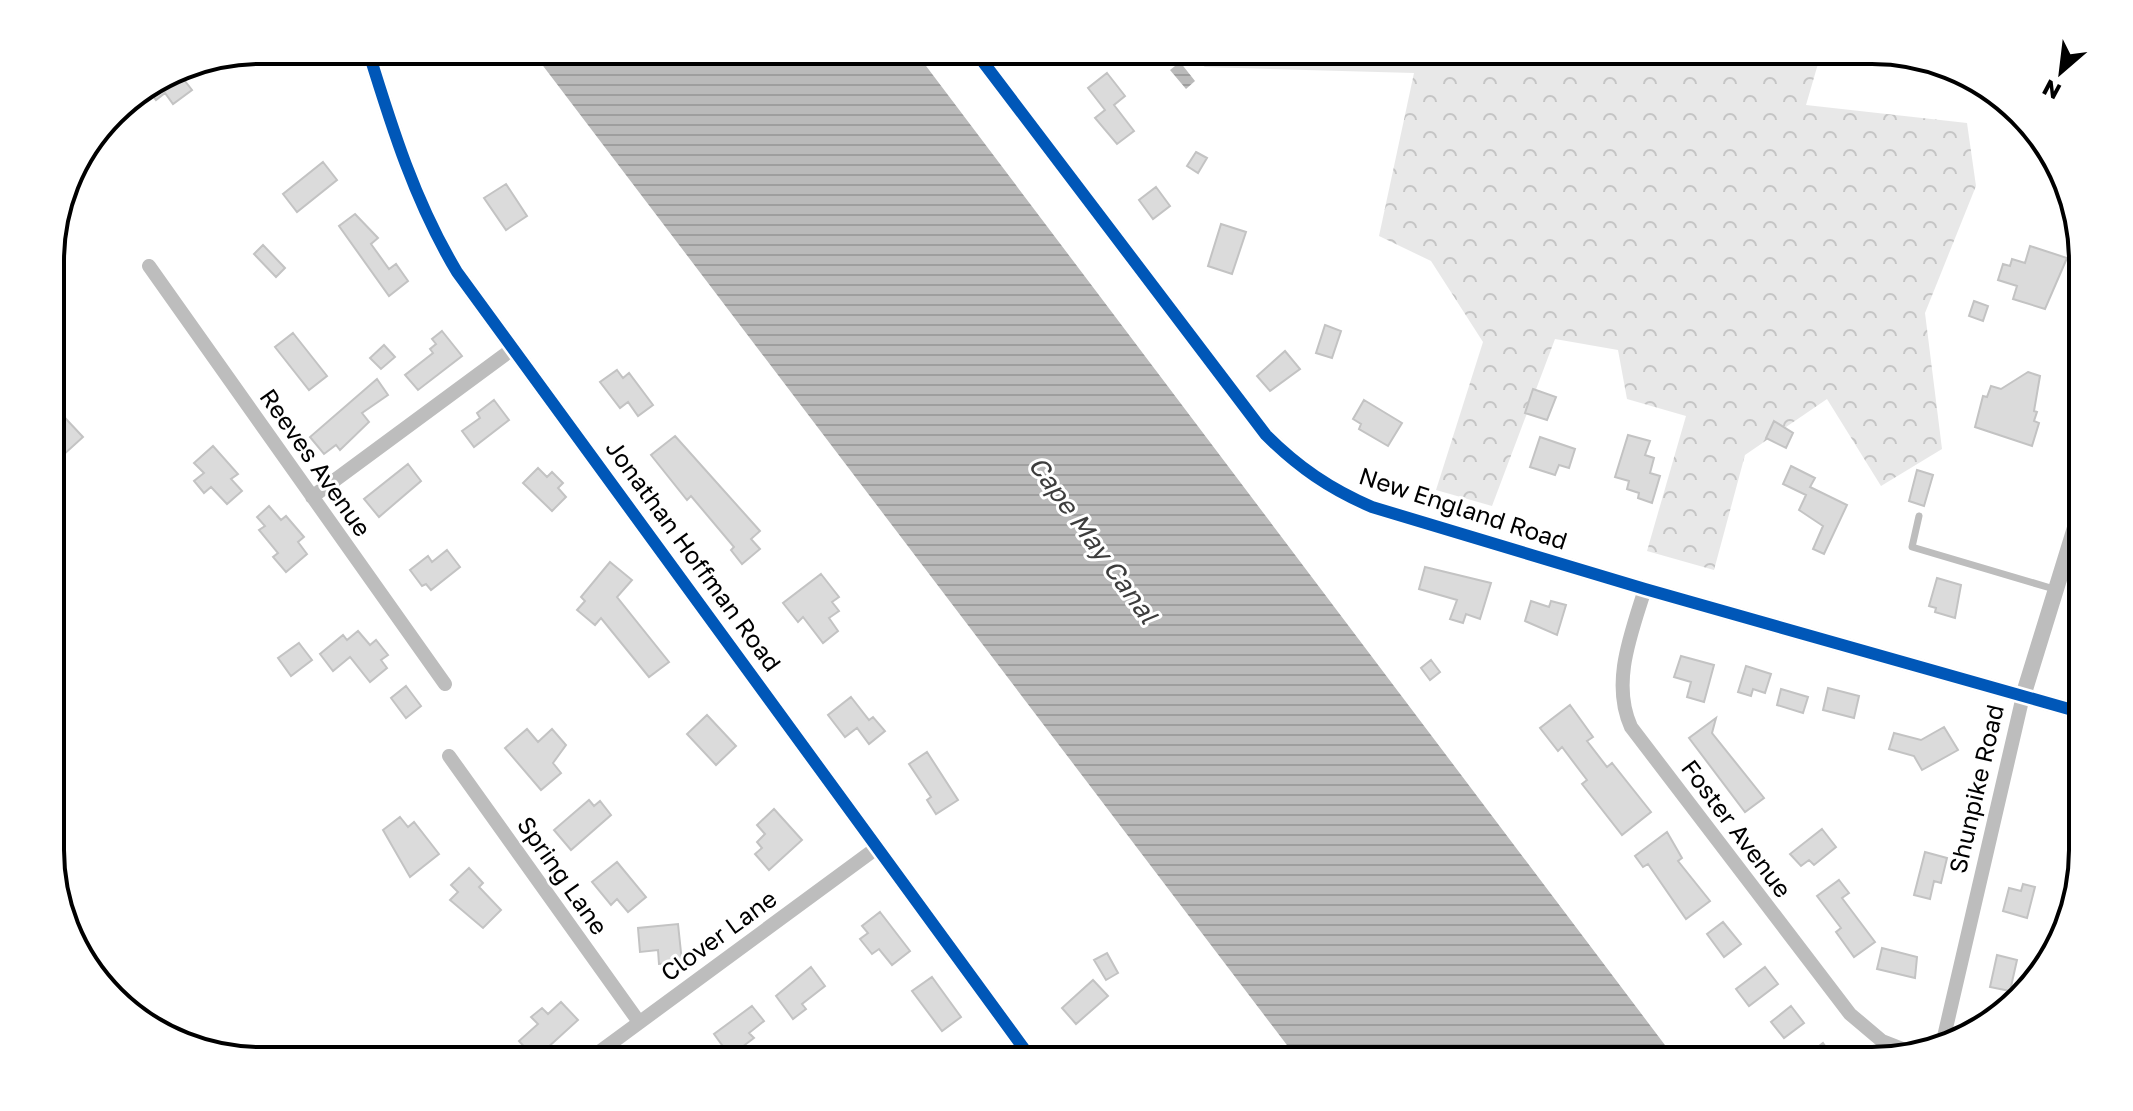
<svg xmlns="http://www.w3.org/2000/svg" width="2133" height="1111" font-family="'Golos Text',sans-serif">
  <defs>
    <pattern id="forest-crowns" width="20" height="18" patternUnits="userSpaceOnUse" patternTransform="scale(2)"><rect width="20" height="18" fill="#e8e8e8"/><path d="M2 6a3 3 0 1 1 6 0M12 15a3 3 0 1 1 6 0" fill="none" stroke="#c5c5c5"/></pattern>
    <pattern id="water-rules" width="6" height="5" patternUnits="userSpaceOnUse" patternTransform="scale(2)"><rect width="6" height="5" fill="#bababa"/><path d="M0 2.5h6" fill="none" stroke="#9e9e9e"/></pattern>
  </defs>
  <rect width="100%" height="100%" fill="#fff"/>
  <path fill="url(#forest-crowns)" d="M1212,50H1561L1653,61L1657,50H1822L1806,105L1967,123L1976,186L1925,313L1942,449L1881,486L1827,399L1745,455L1714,570L1647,551L1686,416L1627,399L1618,350L1555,339L1492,506L1436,490L1483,342L1431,261L1379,236L1414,73L1204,67Z"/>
  <path fill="url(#water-rules)" d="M531,50H914L1677,1061H1299Z
    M1180,62L1195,81L1186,89L1170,70Z"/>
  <path fill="#dbdbdb" stroke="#c3c3c3" stroke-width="2" d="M170,72L176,79L181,76L192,90L173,104L165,93L156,100L146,87Z
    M1107,73L1125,96L1114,105L1134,131L1117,144L1095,118L1105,110L1088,88Z
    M1196,152L1207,158L1198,173L1187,166Z
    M323,162L337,180L297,212L283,194Z
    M506,184L527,216L506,230L484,198Z
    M1156,187L1170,206L1153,219L1139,200Z
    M355,214L378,238L371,244L389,269L396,264L408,281L389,296L339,226Z
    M1221,224L1246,232L1232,274L1208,266Z
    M263,245L285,268L276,277L254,254Z
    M2030,246L2067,258L2045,309L2013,299L2017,286L1998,280L2003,264L2010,266L2012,259L2025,263Z
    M1974,301L1988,306L1983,321L1969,316Z
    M1325,325L1341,331L1332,358L1316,353Z
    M442,331L462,356L418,390L405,375L433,353L430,349L436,344L432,339Z
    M293,333L327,376L309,390L275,347Z
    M384,345L395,357L381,369L370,358Z
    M1285,351L1300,369L1270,391L1257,376Z
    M617,370L623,378L629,373L653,405L638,416L628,402L620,408L600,382Z
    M2028,372L2040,376L2034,411L2037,412L2034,421L2039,423L2032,446L1975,427L1983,396L1987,397L1991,386L2001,389Z
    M377,379L388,395L362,413L369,422L340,450L336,445L324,454L310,437Z
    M1533,389L1556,397L1547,420L1525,413Z
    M494,400L509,420L474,447L462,431L480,418L477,413Z
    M1364,400L1402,423L1388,446L1359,429L1361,424L1353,419Z
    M51,403L83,437L51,466Z
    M1774,421L1793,433L1786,448L1766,438Z
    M1628,435L1650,441L1645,455L1654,458L1650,473L1660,476L1652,503L1638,498L1639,493L1627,489L1629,481L1615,477Z
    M675,436L760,531L751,539L760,549L742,564L731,550L734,547L691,496L687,500L651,455Z
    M1540,437L1575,449L1569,468L1559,465L1555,475L1530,467Z
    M213,446L238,474L231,479L242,491L227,504L211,487L204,493L194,481L204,473L194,463Z
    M408,464L421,481L379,517L364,499Z
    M1791,466L1815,478L1810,487L1847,505L1824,554L1813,549L1823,526L1799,510L1806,495L1783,484Z
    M538,468L547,477L552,472L563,483L558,488L566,497L552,511L523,483Z
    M1917,470L1933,475L1924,506L1909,501Z
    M269,506L281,520L286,516L304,537L298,542L307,554L286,572L273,557L278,553L259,530L265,526L257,517Z
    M447,550L460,567L431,590L426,584L422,586L410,570L428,556L432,562Z
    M610,562L632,580L617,597L669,662L649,677L601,618L595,625L577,610L585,601L581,597Z
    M1425,567L1491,583L1480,619L1466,614L1463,623L1450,619L1457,600L1419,589Z
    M821,574L839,597L832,602L839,611L829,618L838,631L823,643L803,617L798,622L783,603Z
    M1937,578L1961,585L1955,618L1935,612L1936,608L1929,606Z
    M1531,601L1549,607L1551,601L1566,605L1557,635L1525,621Z
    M358,631L370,645L376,640L388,655L381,660L387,668L370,682L350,657L333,671L320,654L343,635L347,640Z
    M299,643L312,660L291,676L278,658Z
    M1681,656L1714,665L1704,702L1687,697L1691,682L1674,677Z
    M1431,660L1440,672L1430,680L1421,668Z
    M1746,666L1771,674L1765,693L1753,689L1751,696L1738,692Z
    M406,686L421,706L406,718L391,698Z
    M1828,688L1859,696L1854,718L1823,710Z
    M1781,689L1808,697L1803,713L1777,705Z
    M851,697L869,720L873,717L885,731L869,744L857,728L845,737L828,715Z
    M1570,705L1593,737L1587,741L1607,767L1612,763L1651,812L1622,835L1582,784L1587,780L1562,747L1558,751L1540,728Z
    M707,715L736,746L716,765L687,734Z
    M1716,718L1712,733L1764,798L1745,812L1689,738Z
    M1944,727L1958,750L1922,770L1914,756L1889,749L1894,733L1921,740Z
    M527,729L538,742L552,729L566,745L553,763L561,773L541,790L505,748Z
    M927,752L958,800L936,814L927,800L931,797L909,764Z
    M589,800L594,806L600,801L611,815L571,850L554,830Z
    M774,809L802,840L769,870L755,854L762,848L757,842L765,834L757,825Z
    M400,817L408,827L414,822L439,854L410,877L383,830Z
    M1822,829L1836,847L1814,865L1809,860L1801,866L1790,854Z
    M1667,832L1682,858L1678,861L1710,901L1686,919L1648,864L1643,867L1635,856Z
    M1925,852L1947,858L1941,883L1934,881L1930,899L1914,895Z
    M617,862L646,897L628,912L617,899L611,905L592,882Z
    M469,868L483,883L479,887L501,910L483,928L450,900L458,892L451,885Z
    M1839,880L1849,893L1842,898L1875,942L1854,957L1836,932L1841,928L1817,896Z
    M2023,884L2035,887L2027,918L2003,911L2009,888L2021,891Z
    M880,912L910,951L892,965L879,949L872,954L860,939L868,933L862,926Z
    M1723,922L1741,944L1724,957L1707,934Z
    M678,924L682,962L659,964L658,950L640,952L638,928Z
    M1882,948L1917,957L1915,978L1877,969Z
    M1107,953L1118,973L1106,980L1094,960Z
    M1997,955L2017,960L2010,991L1990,987Z
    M811,967L825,986L802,1004L806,1009L793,1019L776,996Z
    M1765,967L1778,984L1749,1006L1736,989Z
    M932,977L961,1017L942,1031L912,991Z
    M1093,980L1108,996L1076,1024L1062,1008Z
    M561,1002L578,1020L535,1059L519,1041L538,1024L531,1017L542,1008L548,1014Z
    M752,1006L764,1021L749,1033L754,1038L730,1056L714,1034Z
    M1791,1006L1804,1023L1784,1038L1771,1022Z
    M1823,1043L1836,1061H1800Z"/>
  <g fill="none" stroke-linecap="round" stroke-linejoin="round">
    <path stroke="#bdbdbd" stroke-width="7" d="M1919,516L1912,547L2054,589"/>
    <path stroke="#bdbdbd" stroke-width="14" d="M149,266L445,684
      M312,497L514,348
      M1645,589C1631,634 1611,683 1631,727L1850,1014L1882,1041L1910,1052
      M449,756L639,1022
      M1943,1041L2023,696
      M587,1061L878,847"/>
    <path stroke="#bdbdbd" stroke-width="16" d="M368,50C392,128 415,202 457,272L1033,1061
      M974,50L1266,435C1298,467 1330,489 1372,507L1645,589L2083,713
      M2023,696L2082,505"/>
    <g stroke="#fff" stroke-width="17">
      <path id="cycleway" d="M368,50C392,128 415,202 457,272L1033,1061
        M974,50L1266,435C1298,467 1330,489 1372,507L1645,589L2083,713"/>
    </g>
    <use href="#cycleway" stroke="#0057b8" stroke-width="12"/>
  </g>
  <g text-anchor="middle" stroke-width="6" stroke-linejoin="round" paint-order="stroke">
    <g font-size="24" fill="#000" stroke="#fff">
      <text transform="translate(315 463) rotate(55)" y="8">Reeves Avenue</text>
      <text transform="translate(1463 509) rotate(18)" y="8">New England Road</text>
      <text transform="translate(693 556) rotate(54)" y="8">Jonathan Hoffman Road</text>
      <text transform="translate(1977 789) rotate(-77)" y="8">Shunpike Road</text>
      <text transform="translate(1736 829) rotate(53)" y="8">Foster Avenue</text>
      <text transform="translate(562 876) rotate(55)" y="8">Spring Lane</text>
      <text transform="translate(719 936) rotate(-36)" y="8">Clover Lane</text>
    </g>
    <g font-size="26" font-style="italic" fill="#3d3d3d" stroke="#fff">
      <text transform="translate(1093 540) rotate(54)" y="9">Cape May Canal</text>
    </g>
  </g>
  <path d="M0 0H2133V1111H0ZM261 64H1872A197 197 0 0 1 2069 261V850A197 197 0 0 1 1872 1047H261A197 197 0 0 1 64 850V261A197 197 0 0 1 261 64Z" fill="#fff" fill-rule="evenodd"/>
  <path fill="none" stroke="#000" stroke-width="4" d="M261 64H1872A197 197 0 0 1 2069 261V850A197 197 0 0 1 1872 1047H261A197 197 0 0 1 64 850V261A197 197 0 0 1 261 64Z"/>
  <g transform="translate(2061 72) rotate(208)" stroke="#ffffff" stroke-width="6" paint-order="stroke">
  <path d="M0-6L14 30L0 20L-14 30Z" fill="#000000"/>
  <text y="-12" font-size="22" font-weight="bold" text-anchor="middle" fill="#000000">N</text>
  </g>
</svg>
